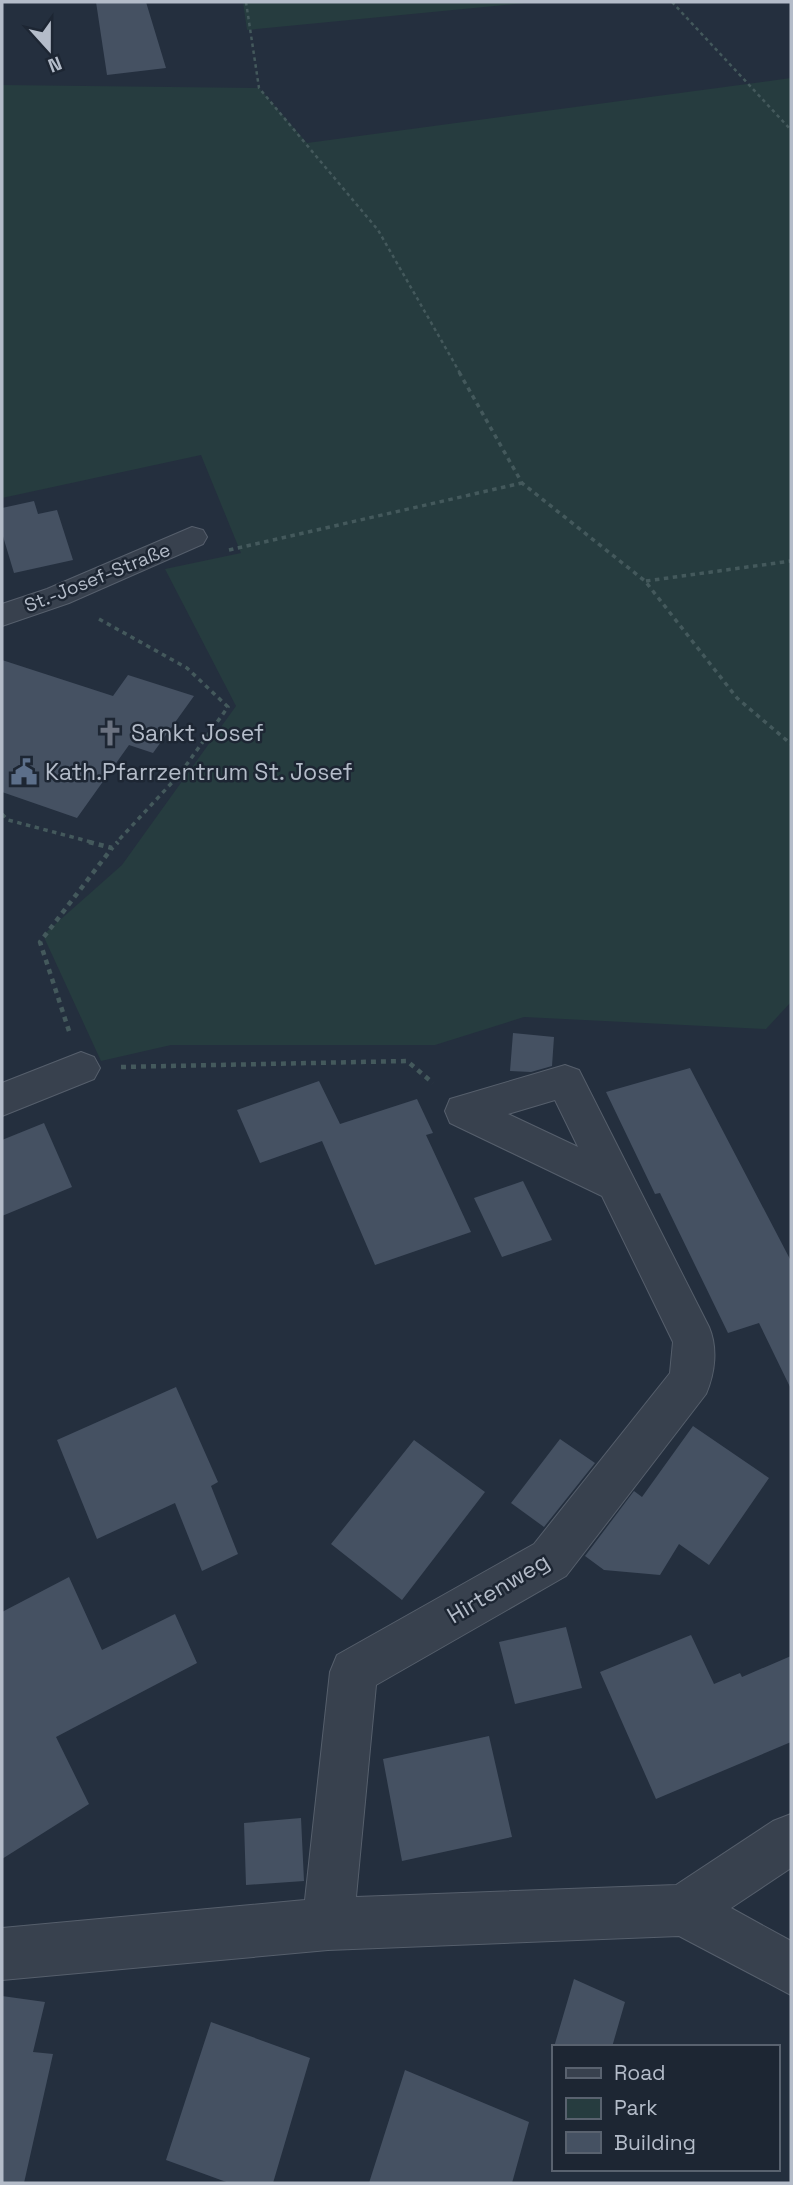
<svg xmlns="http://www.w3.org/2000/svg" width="793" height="2185" font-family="'Space Grotesk',sans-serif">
  <rect width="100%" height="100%" fill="#242f3e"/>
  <path fill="#263c3f" d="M243,2H536L247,30Z
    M791,78V1002L766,1029L524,1017L435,1045H171L101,1061L43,935L122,865L236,706L165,569L241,553L201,455L2,498V85L259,88L307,143Z"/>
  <path fill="#455162" d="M96,2H146L166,68L107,75Z
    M34,501L38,514L57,510L73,560L14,573L2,533V508Z
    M2,660L113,696L128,675L194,696L153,753L129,745L77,818L2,792Z
    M513,1033L554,1037L552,1066L531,1072L510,1071Z
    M690,1068L791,1261V1389L759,1323L728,1333L660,1193L655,1194L606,1092Z
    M319,1081L340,1124L417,1099L433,1133L426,1135L471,1232L375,1265L322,1141L260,1163L237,1110Z
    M44,1123L72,1187L2,1216V1140Z
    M523,1181L552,1240L502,1257L474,1198Z
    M176,1387L218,1482L211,1486L238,1554L202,1571L175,1503L97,1539L57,1440Z
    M693,1426L769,1478L709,1565L679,1544L660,1575L604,1570L585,1556L634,1491L642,1497Z
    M560,1439L595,1463L544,1527L511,1503Z
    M414,1440L485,1492L402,1600L331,1544Z
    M69,1577L102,1650L175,1614L197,1663L56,1737L89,1804L2,1859V1612Z
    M566,1627L582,1688L515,1704L499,1642Z
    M691,1635L714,1684L740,1673L742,1677L791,1656V1742L656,1799L600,1672Z
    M489,1736L512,1837L402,1861L383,1759Z
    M301,1818L304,1881L246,1885L244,1823Z
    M574,1979L625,2002L612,2047H554Z
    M2,1996L45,2002L33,2052L53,2054L24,2183H2Z
    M211,2022L310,2058L273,2183H229L166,2160Z
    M405,2070L529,2122L512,2183H369Z"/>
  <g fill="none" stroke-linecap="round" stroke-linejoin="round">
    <g stroke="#565f6c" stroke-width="2">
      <path id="street" d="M192,527L203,530L207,537L203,544L69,603L2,626V604L47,589Z
        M81,1052L94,1057L100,1068L94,1079L2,1116V1083Z
        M565,1065L579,1070L709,1327C718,1348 715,1373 706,1394L566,1576L376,1685L356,1897L676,1885L773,1821L791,1814V1868L731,1908L791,1941V1995L679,1936L328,1950L2,1980V1928L305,1900L330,1672L337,1655L534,1544L670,1373L673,1342L602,1196L450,1123L445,1111L450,1099ZM555,1100L578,1147L508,1114Z"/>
    </g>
    <path stroke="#44595c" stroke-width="2.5" stroke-dasharray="3.5 3.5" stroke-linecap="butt" d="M246,2L259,88L378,230L460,373
      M672,2L791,130"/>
    <path stroke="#44595c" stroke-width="3.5" stroke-dasharray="4.5 4.5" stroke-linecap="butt" d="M459,372L522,483L645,581L737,698L791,744
      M229,550L522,483
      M646,581L791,561
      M99,619L187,668L228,707L179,775L116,843
      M2,814L8,820L95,843"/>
    <path stroke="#44595c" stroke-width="4.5" stroke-dasharray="5 5" stroke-linecap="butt" d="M89,842L112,848L118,842
      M69,1031L40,942L112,848
      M121,1067L407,1061L433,1083"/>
    <use href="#street" fill="#38414e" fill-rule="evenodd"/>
  </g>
  <defs>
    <g id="church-bare" transform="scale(2.1)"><path d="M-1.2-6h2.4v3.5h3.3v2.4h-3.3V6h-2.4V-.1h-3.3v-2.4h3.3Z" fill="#6b7280" stroke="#1d2633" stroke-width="2.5" paint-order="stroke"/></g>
    <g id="civic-bare" transform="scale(2.1)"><path d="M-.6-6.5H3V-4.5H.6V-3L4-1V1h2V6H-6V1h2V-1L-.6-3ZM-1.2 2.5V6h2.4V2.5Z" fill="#5c6f8a" stroke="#1d2633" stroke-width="2.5" paint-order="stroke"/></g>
  </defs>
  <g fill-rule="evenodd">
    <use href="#church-bare" x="110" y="733"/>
    <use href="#civic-bare" x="24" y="772"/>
  </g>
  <g text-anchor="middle" stroke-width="5" stroke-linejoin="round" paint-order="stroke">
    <g font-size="19" fill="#b4bcc9" stroke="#1d2633">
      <text transform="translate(97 577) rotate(-22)" y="7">St.-Josef-Straße</text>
    </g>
    <g font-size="23" fill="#b4bcc9" stroke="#1d2633" text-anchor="start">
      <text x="131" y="741">Sankt Josef</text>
      <text x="45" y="780">Kath.Pfarrzentrum St. Josef</text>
    </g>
    <g font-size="23" fill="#b4bcc9" stroke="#1d2633">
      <text transform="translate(498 1588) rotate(-31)" y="8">Hirtenweg</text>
    </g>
  </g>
  <rect width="793" height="2185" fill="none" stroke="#b4bcc9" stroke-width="7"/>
  <rect x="552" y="2045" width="228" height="126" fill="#1d2633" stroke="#59626f" stroke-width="2"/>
  <rect x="566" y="2068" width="35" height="10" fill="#38414e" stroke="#59626f" stroke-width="2"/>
  <text x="614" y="2080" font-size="21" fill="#b4bcc9">Road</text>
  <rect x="566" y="2098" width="35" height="21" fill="#263c3f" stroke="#59626f" stroke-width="2"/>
  <text x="614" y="2115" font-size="21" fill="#b4bcc9">Park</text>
  <rect x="566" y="2132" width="35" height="21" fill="#455162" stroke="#59626f" stroke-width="2"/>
  <text x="614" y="2150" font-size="21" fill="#b4bcc9">Building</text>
  <g transform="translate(49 49) rotate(159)" stroke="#1d2633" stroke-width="5" paint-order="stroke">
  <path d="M0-5L12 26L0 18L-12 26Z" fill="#b4bcc9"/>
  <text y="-10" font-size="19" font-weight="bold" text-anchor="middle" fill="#b4bcc9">N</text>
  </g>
</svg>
